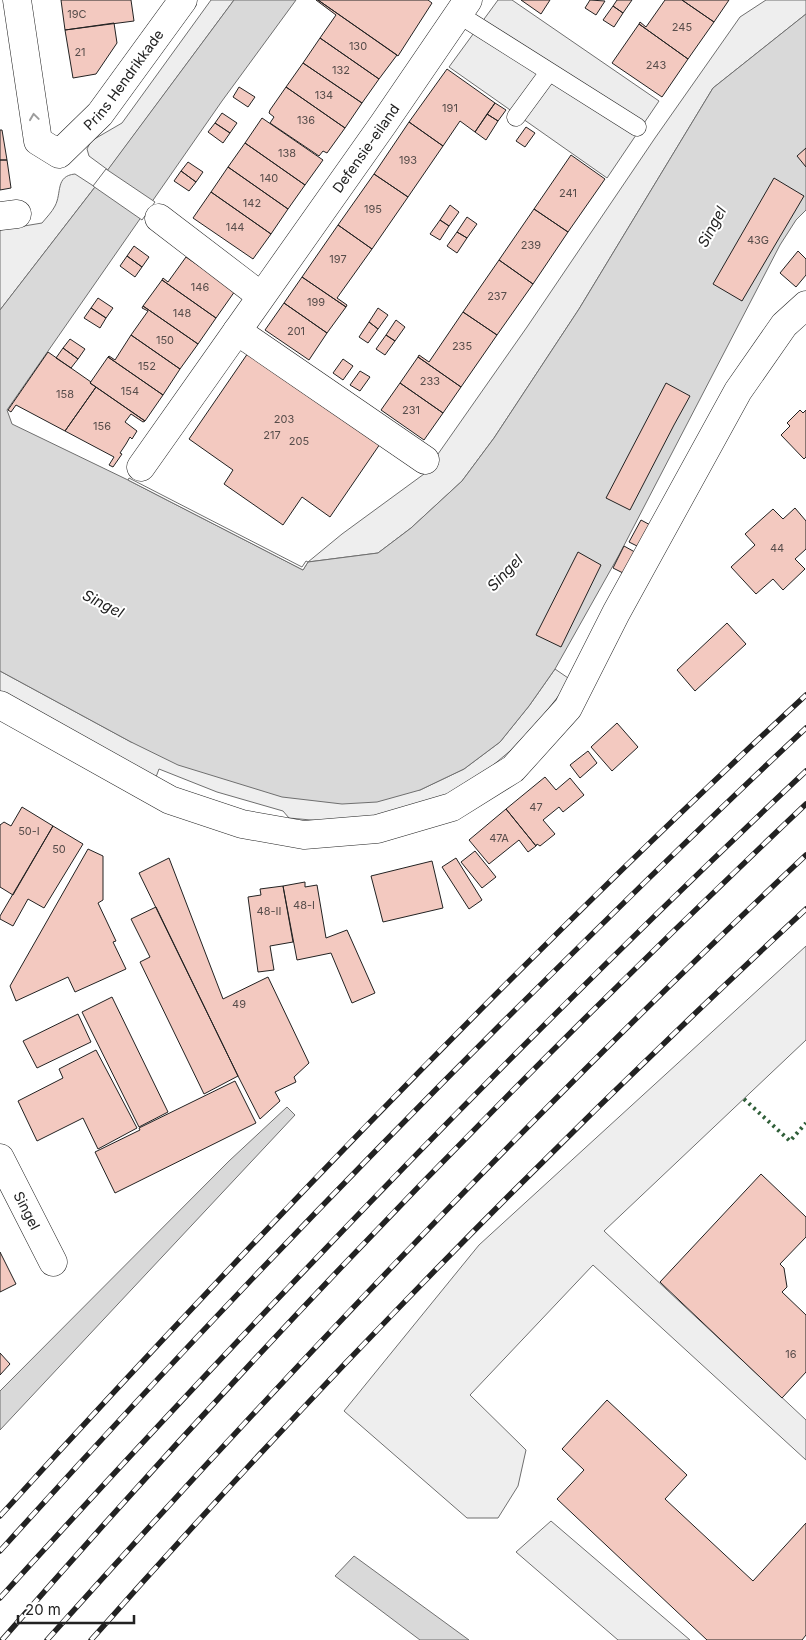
<svg xmlns="http://www.w3.org/2000/svg" width="806" height="1640" font-family="Inter,sans-serif">
  <rect width="100%" height="100%" fill="#fff"/>
  <path fill="#eee" stroke="#6f6f6f" d="M211,0H234L108,170L89,156L87,149L91,141L122,123Z
    M766,0H806V14L713,88L579,309L494,438L462,481L411,528L378,553L308,562L342,534L424,474L527,327L655,138L740,17Z
    M75,174L95,187L0,310V230L42,223C46,218 52,212 55,206C62,193 55,176 75,174Z
    M555,669L571,680L542,717L510,751L473,782L425,806L376,818L333,822L289,818L283,811L217,792L159,769L156,777L0,693V671L131,742L420,790L464,769L500,742L529,706Z
    M806,946V1040L604,1231L806,1420V1460L593,1265L470,1395L526,1450L518,1486L498,1518H467L344,1411L479,1245Z
    M551,1521L690,1640H618L516,1552Z"/>
  <path fill="#ededed" stroke="#6f6f6f" d="M498,0H512L659,101L607,178L449,67Z"/>
  <path fill="#d9d9d9" stroke="#6f6f6f" d="M234,0H296L222,101L7,410L12,424L128,480L303,570L308,562L378,553L411,528L462,481L494,438L579,309L713,88L806,14V210L796,220L780,245L619,555L555,669L529,706L500,742L464,769L420,790L377,802L342,804L282,797L178,765L131,742L0,671V310L95,187Z
    M287,1107L295,1115L0,1430V1391L229,1161Z
    M354,1556L469,1640H420L335,1576Z"/>
  <path fill="#fff" stroke="#6f6f6f" d="M106,169L155,202L142,220L93,186Z
    M129,478L302,567L306,561L308,562L303,570L128,480Z"/>
  <path fill="#f3c9c0" stroke="#222" d="M61,0H131L134,21L65,30Z
    M316,0H318L397,55L379,79L320,38L336,15Z
    M318,0H428L432,3L398,56Z
    M521,0H550L541,14Z
    M590,0L605,1L596,15L585,8Z
    M617,0H632L623,13L613,6Z
    M665,0H682L714,22L688,59L639,24L640,22L646,27Z
    M682,0H729L714,22Z
    M613,6L623,13L614,27L603,20Z
    M114,23L117,43L96,74L73,78L65,30Z
    M639,24L688,59L662,97L612,63Z
    M320,38L379,79L362,103L303,63Z
    M303,63L362,103L345,128L286,87Z
    M447,69L495,103L475,132L460,121L443,146L409,122Z
    M239,87L255,97L248,107L233,97Z
    M286,87L345,128L327,153L323,151L319,156L270,123L274,117L269,113L270,110Z
    M495,103L506,110L498,121L487,114Z
    M222,113L237,123L230,133L215,123Z
    M487,114L498,121L486,140L475,132Z
    M262,118L323,160L305,185L245,143Z
    M409,122L443,146L408,197L374,174Z
    M215,123L230,133L223,143L208,132Z
    M526,127L535,133L525,147L516,141Z
    M0,130H2L7,160H0Z
    M245,143L305,185L288,209L228,167Z
    M806,148V167L797,156Z
    M571,155L605,179L568,232L534,209Z
    M0,160H7L11,188L0,190Z
    M188,162L203,172L196,182L181,171Z
    M228,167L288,209L271,234L211,192Z
    M181,171L196,182L189,191L174,181Z
    M374,174L408,197L372,249L338,225Z
    M774,178L804,196L742,301L713,284Z
    M211,192L271,234L253,259L193,218Z
    M450,205L459,212L449,226L440,220Z
    M534,209L568,232L533,284L499,260Z
    M467,217L477,224L467,238L457,232Z
    M440,220L449,226L440,240L430,234Z
    M338,225L372,249L337,298L347,305L346,307L302,277Z
    M457,232L467,238L457,253L447,246Z
    M134,246L149,257L142,267L127,256Z
    M798,251L806,259V275L796,287L780,273Z
    M127,256L142,267L135,277L120,266Z
    M186,257L235,291L216,318L162,280L163,278L168,282Z
    M499,260L533,284L497,335L463,312Z
    M302,277L346,307L327,333L284,303Z
    M162,280L216,318L198,344L143,306Z
    M98,298L113,308L106,318L91,308Z
    M284,303L327,333L309,360L265,330Z
    M143,306L198,344L180,369L131,335L148,311L142,308Z
    M91,308L106,318L100,328L84,318Z
    M378,308L388,315L378,329L369,322Z
    M463,312L497,335L461,387L418,357L419,355L429,362Z
    M396,320L405,327L395,341L386,335Z
    M369,322L378,329L368,343L359,337Z
    M131,335L180,369L163,395L108,357L109,356L115,360Z
    M386,335L395,341L385,355L376,349Z
    M70,339L85,349L78,359L63,348Z
    M63,348L78,359L71,368L56,358Z
    M48,352L91,382L90,383L96,387L65,431L16,405L11,412L8,410Z
    M248,353L380,444L330,517L302,497L283,525L224,484L233,470L189,439Z
    M108,357L163,395L145,421L90,383Z
    M418,357L461,387L443,413L400,383Z
    M343,359L353,366L343,380L333,373Z
    M360,371L370,377L360,391L350,385Z
    M400,383L443,413L424,440L381,410Z
    M666,383L690,396L674,425L630,510L606,498Z
    M96,387L145,421L143,422L131,414L125,422L137,431L132,439L130,437L126,444L120,453L122,454L113,467L109,465L114,457L65,431Z
    M800,410L803,413L806,410V457L804,459L781,435L790,426L787,423Z
    M795,508L806,521V549L795,559L805,569L783,590L773,579L756,594L731,567L755,545L745,534L773,509L783,519Z
    M641,520L654,527L643,549L629,542Z
    M624,546L642,556L631,577L613,568Z
    M578,552L601,565L561,647L536,635Z
    M727,623L746,644L695,691L677,670Z
    M617,723L638,747L612,771L591,747Z
    M588,751L597,763L580,778L570,765Z
    M545,777L556,790L570,778L584,795L563,812L559,807L543,820L555,834L540,846L537,844L536,846L506,809Z
    M22,807L53,826L13,895L0,887V825L4,822L11,826Z
    M506,809L536,846L528,852L519,840L489,864L469,840Z
    M53,826L83,844L44,908L28,899L13,926L0,919V916Z
    M88,849L103,856V900L98,903L116,941L113,942L126,969L75,992L68,977L16,1001L10,986Z
    M475,851L496,877L482,888L461,862Z
    M169,858L223,999L268,977L309,1063L294,1077L296,1082L275,1092L280,1101L260,1119L238,1076L139,873Z
    M456,858L482,900L469,909L442,867Z
    M432,861L443,908L383,922L371,876Z
    M305,882V887L317,885L326,938L347,930L375,993L352,1003L331,953L297,960L283,886Z
    M283,886L293,942L270,946L274,970L258,972L248,897L261,895L260,889Z
    M156,907L238,1076L204,1094L140,962L150,957L131,919Z
    M112,997L168,1112L139,1127L82,1012Z
    M78,1014L91,1042L37,1068L23,1041Z
    M96,1050L137,1128L98,1149L83,1118L37,1141L18,1101L63,1078L59,1069Z
    M235,1081L256,1123L115,1193L95,1152L140,1130L139,1128Z
    M761,1174L806,1217V1237L780,1264L784,1268L787,1287L782,1292L806,1315V1372L782,1398L660,1282Z
    M0,1252L16,1284L0,1292Z
    M0,1353L10,1364L0,1375Z
    M607,1400L687,1475L665,1499L753,1581L806,1523V1635L802,1640H707L557,1499L584,1470L562,1449Z"/>
  <g fill="none" stroke-linecap="round" stroke-linejoin="round">
    <g stroke="#222" stroke-width="19">
      <path id="lane" d="M458,14L637,127
        M516,117L549,72"/>
    </g>
    <g stroke="#222" stroke-width="29">
      <g id="street">
        <path id="s1" d="M17,0L38,141L59,154L100,114L183,0"/>
        <path d="M0,216L17,214"/>
        <path d="M159,218L261,296"/>
        <path d="M237,331L425,460"/>
        <path id="s2" d="M141,467L384,123L468,0"/>
        <path d="M0,705L170,800L242,824L304,835L377,829L452,807L513,769L568,708L616,613L738,391L784,325L806,305"/>
        <path id="s3" d="M0,1158L53,1262"/>
      </g>
    </g>
    <use href="#lane" stroke="#fff" stroke-width="18"/>
    <use href="#street" stroke="#fff" stroke-width="28"/>
    <g stroke="#222" stroke-width="5.5">
      <path id="rail" d="M0,1516C258,1233 525,955 806,695
        M0,1551C163,1370 331,1194 503,1022C603,923 703,824 806,728
        M0,1598C259,1313 525,1035 806,771
        M2,1640C256,1348 525,1070 806,804
        M47,1640C290,1369 541,1104 806,855
        M91,1640C317,1385 556,1141 806,909"/>
    </g>
    <use href="#rail" stroke="#fff" stroke-width="4" stroke-dasharray="11" stroke-linecap="butt"/>
    <path stroke="#2f5e38" stroke-width="4" stroke-dasharray="2.5 4" stroke-linecap="butt" d="M744,1099L790,1141L806,1123"/>
  </g>
  <defs><path id="oneway-chevron" d="M-2-3.5L2.5 0L-2 3.5" fill="none" stroke-width="1.6" stroke-linecap="round" stroke-linejoin="round" transform="scale(1.25)"/></defs>
  <use stroke="#9c9c9c" href="#oneway-chevron" transform="translate(34 117) rotate(-98)"/>
  <g text-anchor="middle" stroke-width="4" stroke-linejoin="round" paint-order="stroke">
    <g font-size="11" fill="#564c4a">
      <text x="77" y="18">19C</text>
      <text x="682" y="31">245</text>
      <text x="358" y="50">130</text>
      <text x="80" y="56">21</text>
      <text x="656" y="69">243</text>
      <text x="341" y="74">132</text>
      <text x="324" y="99">134</text>
      <text x="450" y="112">191</text>
      <text x="306" y="124">136</text>
      <text x="287" y="157">138</text>
      <text x="408" y="164">193</text>
      <text x="269" y="182">140</text>
      <text x="568" y="197">241</text>
      <text x="252" y="207">142</text>
      <text x="373" y="213">195</text>
      <text x="235" y="231">144</text>
      <text x="758" y="244">43G</text>
      <text x="531" y="249">239</text>
      <text x="338" y="263">197</text>
      <text x="200" y="291">146</text>
      <text x="497" y="300">237</text>
      <text x="316" y="306">199</text>
      <text x="182" y="317">148</text>
      <text x="296" y="335">201</text>
      <text x="165" y="344">150</text>
      <text x="462" y="350">235</text>
      <text x="147" y="370">152</text>
      <text x="430" y="385">233</text>
      <text x="130" y="395">154</text>
      <text x="65" y="398">158</text>
      <text x="411" y="414">231</text>
      <text x="284" y="423">203</text>
      <text x="102" y="430">156</text>
      <text x="272" y="439">217</text>
      <text x="299" y="445">205</text>
      <text x="777" y="552">44</text>
      <text x="536" y="811">47</text>
      <text x="29" y="835">50-I</text>
      <text x="499" y="842">47A</text>
      <text x="59" y="853">50</text>
      <text x="304" y="909">48-I</text>
      <text x="269" y="915">48-II</text>
      <text x="239" y="1008">49</text>
      <text x="791" y="1358">16</text>
    </g>
    <g font-size="14" fill="#222" stroke="#fff">
      <text dy="5" stroke="none"><textPath href="#s1" startOffset="266">Prins Hendrikkade</textPath></text>
      <text dy="5" stroke="none"><textPath href="#s2" startOffset="390">Defensie-eiland</textPath></text>
      <text dy="5" stroke="none"><textPath href="#s3" startOffset="59">Singel</textPath></text>
    </g>
    <g font-size="15" font-style="italic" fill="#222" stroke="#fff">
      <text transform="translate(712 227) rotate(-62)" y="5">Singel</text>
      <text transform="translate(505 573) rotate(-46)" y="5">Singel</text>
      <text transform="translate(103 604) rotate(27)" y="5">Singel</text>
    </g>
  </g>
  <path d="M18 1615v8h116v-8" fill="none" stroke="#222222" stroke-width="2.5"/>
  <text x="25" y="1615" font-size="15" fill="#222222" stroke="#ffffff" stroke-width="4" paint-order="stroke">20 m</text>
</svg>
